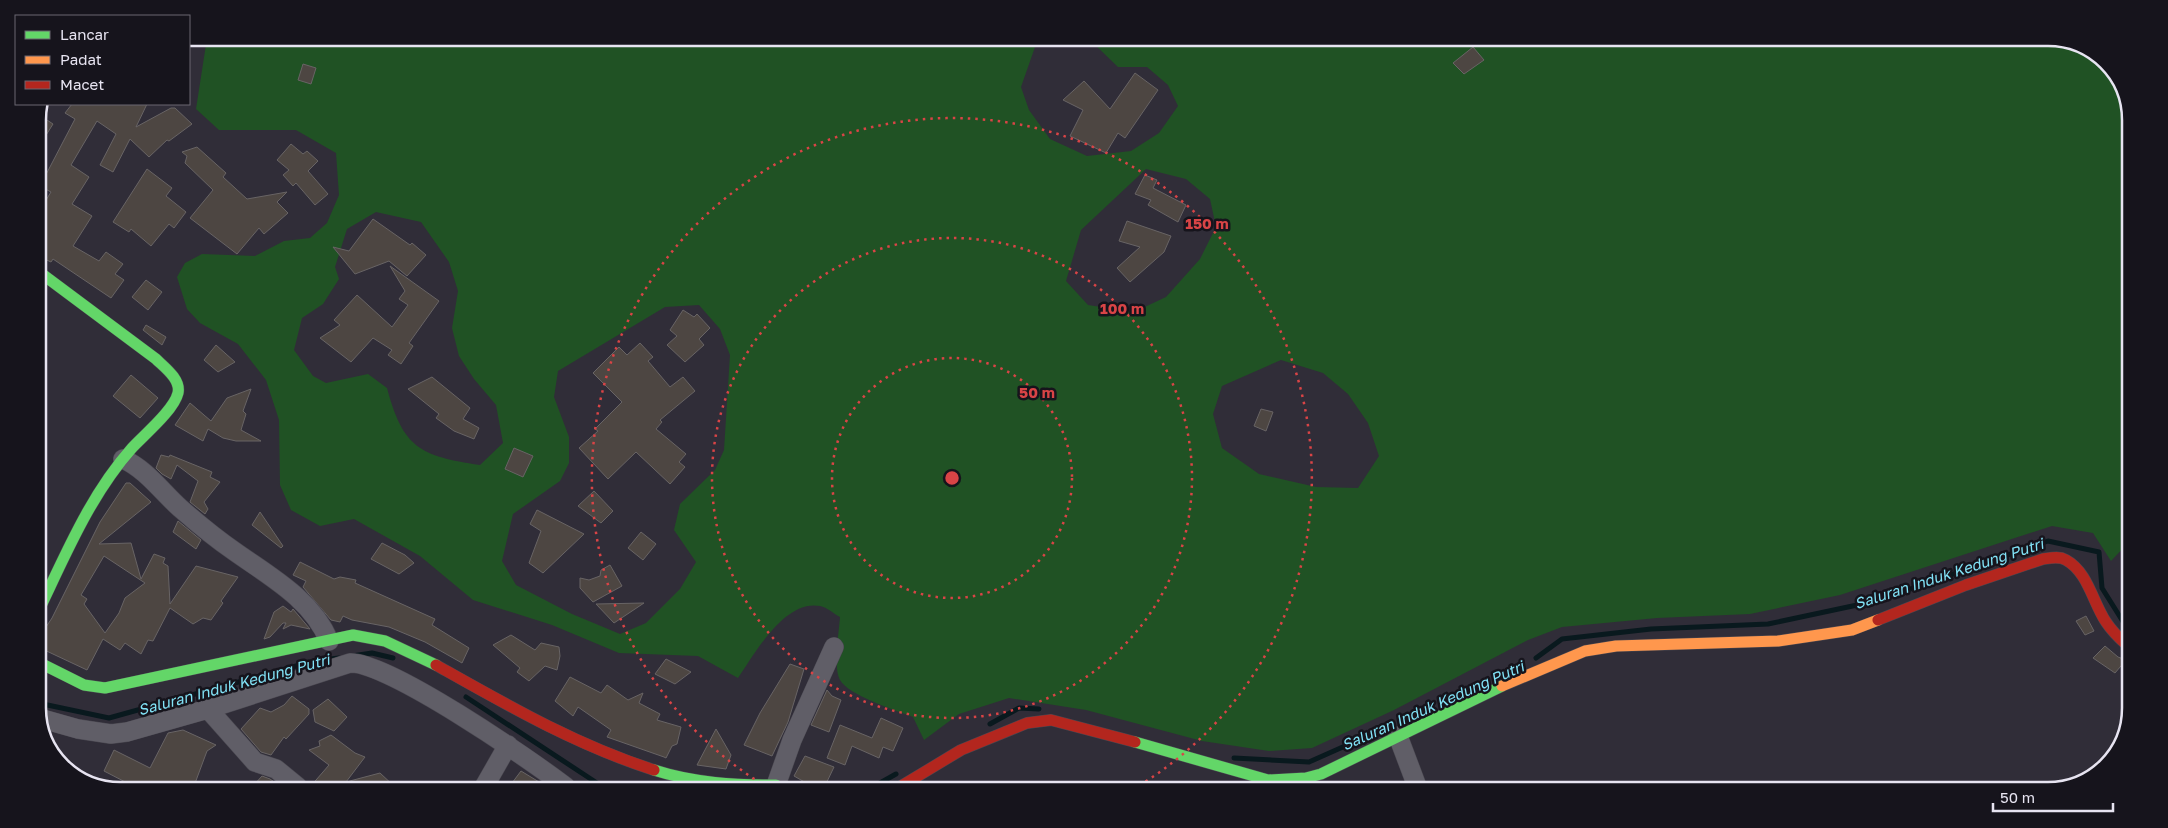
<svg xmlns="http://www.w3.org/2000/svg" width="2168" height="828" font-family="'Golos Text',sans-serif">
  <rect width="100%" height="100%" fill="#302d38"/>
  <path fill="#205224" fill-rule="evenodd" d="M207,38L1054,40L1035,47L1021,87L1029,110L1050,139L1087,156L1131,151L1159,133L1178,106L1168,85L1147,67H1118L1090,40H1082L2075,42L2114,70L2130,114L2127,544L2111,561L2093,533L2052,526L1840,595L1750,614L1657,618L1562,627L1528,640L1394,710L1312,748L1269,751L1202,741L1086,710L1009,698L959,714L924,740L913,717C895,710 848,695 840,680C833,667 839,632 840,617C834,614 827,607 820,606C785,599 755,653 738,678L698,656L619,653L552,625L473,600L420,556L354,519L320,526L291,510L280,485L279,420L266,380L238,344L200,323L187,309L177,277L185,263L202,254L255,256L284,241L310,238L327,223L339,195L336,153L296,130H219L196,109ZM1146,169L1186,179L1210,199L1216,227L1200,259L1166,297L1134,312L1088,305L1066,281L1081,230ZM376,212L421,222L449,262L458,291L452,328L459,356L474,379L496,405L503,443L480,465C420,456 403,448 387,388L368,374L326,383L313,376L294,350L302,318L323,304L339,279L335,267L347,229ZM699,305L720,329L730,355L724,450L715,470L680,504L674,530L696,562L680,589L646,623L620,634L572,614L516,585L502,561L513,514L560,481L569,463V437L554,397L558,371L665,307ZM1281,360L1323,373L1348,394L1368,423L1379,456L1358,488L1316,487L1259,474L1222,448L1213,414L1222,386Z"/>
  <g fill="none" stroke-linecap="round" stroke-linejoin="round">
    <path stroke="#09191e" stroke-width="5" d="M352,656L372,653L393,658
      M1536,658L1562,639L1651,629L1768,624L1876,601L2048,541L2099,552L2102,588L2127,628
      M466,697L603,787
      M38,703L109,718L314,661L339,658
      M990,724L1019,708L1039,709
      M1234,758L1309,762L1390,726
      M871,788L896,774"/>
  </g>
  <path fill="#4d4642" stroke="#686465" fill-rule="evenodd" d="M1473,47L1484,60L1464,74L1453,63Z
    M303,64L316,68L311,84L298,80Z
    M1135,73L1158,90L1125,138L1118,133L1106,153L1070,136L1083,110L1063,100L1084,81L1110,109Z
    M72,104H147L136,127L171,108H175L192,124L169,141L167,140L149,157L130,139L113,172L100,165L116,134L97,121L71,165L89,177L72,204L92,216L73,246L99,261L106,252L123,264L115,274L124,280L111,298L53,259L51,262L38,256V213L51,192L40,186L75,119L65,113Z
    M38,114L53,124L38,148Z
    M291,144L303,154L307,151L318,161L308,171L328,194L315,205L296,183L293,186L283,175L289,170L277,160Z
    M197,147L226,173L223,177L247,199L287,192L277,202L288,213L264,234L259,228L237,254L190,218L213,190L185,163L187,156L182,152Z
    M147,169L172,188L166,196L186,212L174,228L169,224L151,246L131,229L129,232L113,222Z
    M1145,175L1157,180L1153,188L1186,205L1178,222L1148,205L1151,200L1135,194Z
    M373,219L410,245L412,243L426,255L407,276L389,261L355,274L333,247L349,251Z
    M1127,221L1171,236L1164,252L1130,282L1117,268L1140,247L1119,241Z
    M390,266L439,301L409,343L413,346L401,364L388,355L392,350L373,338L351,362L320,338L340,325L334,320L357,295L392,327L408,305L399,299L405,291Z
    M146,280L162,292L148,310L132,297Z
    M683,310L694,317L697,314L710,328L699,339L704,345L685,362L667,345L677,336L670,330Z
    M146,325L166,337L162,345L143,330Z
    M640,343L653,357L648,361L670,387L683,377L695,391L660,420L662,422L656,429L686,454L679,462L685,467L670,484L636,452L608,479L579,448L598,431L595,429L622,402L593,373L619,347L627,355Z
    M216,345L235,362L218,372L204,360Z
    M131,375L158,398L140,418L113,396Z
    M432,377L470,408L463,419L479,428L474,439L454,431L436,418L439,414L408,389Z
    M251,389L243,411L246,414L241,430L261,441H236L223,438L208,429L203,441L175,425L190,403L211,421L227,398Z
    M1261,409L1273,412L1266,431L1254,426Z
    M514,448L533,456L523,477L505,469Z
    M161,455L169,457L170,455L212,472L210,477L220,482L204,502L208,509L205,514L190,502L198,481L177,465L171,479L162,474L156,468Z
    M126,483H130L151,502L99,544L131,543L141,579L154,554L165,558L163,563L168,566L170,604L196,566L238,577L221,601L223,603L211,620L203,618L193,624L170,608L153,641L148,640L141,654L125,643L120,650L103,639L87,670L38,647V639L52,618L100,522ZM104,556L145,583L125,598L119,613L105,633L84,604L87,599L81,595Z
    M594,491L613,511L601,523L578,506Z
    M537,510L584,534L543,573L529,563L541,531L530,524Z
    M260,512L283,546L281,548L252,525Z
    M178,521L201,540L196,549L173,532Z
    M641,532L656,544L643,560L628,548Z
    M382,543L405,555L414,563L399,574L371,559Z
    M300,562L334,579L340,577L356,580L355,583L435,619L432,625L469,648L462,663L425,642L389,627L352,620L343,616L340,622L331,620L303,587L306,581L293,575Z
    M610,565L622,586L593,602L580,588V578L589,580L600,576L601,570Z
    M644,603L614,623L596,604Z
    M283,606L291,612L293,609L310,629L291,625L283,629L286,623H283L270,637L264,639L274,612Z
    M2086,616L2094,631L2085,635L2076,621Z
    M511,635L535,650L541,643L559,647L560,656L557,670L545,666L529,681L517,672L520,668L493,645Z
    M2105,646L2118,657L2126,660L2115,673L2093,658Z
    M666,659L691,672L675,684L655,674Z
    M790,664L804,669L788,722L772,756L744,745L760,713Z
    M570,677L601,693L607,685L628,700L643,693L639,703L660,714L657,720L681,727L677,744L672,746L666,758L664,757L607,737L611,730L578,707L573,716L555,701Z
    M827,690L832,696L841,700L829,732L811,725Z
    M292,696L309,709V714L286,739L284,737L271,755L261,752L241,729L260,708L271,712L284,705Z
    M328,699L347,717L334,731L315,722L313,710Z
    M881,718L903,728L893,751L883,747L879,758L852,746L845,765L827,758L840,725L872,738Z
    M716,729L731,755L726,769L697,765Z
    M183,730L216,745L207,751L194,786H133L104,771L114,750L150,768L168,733Z
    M331,735L355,753L365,757L346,782L380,773L395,787H347L346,782L343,787H310L329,765L309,750L320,746L319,741Z
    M805,756L834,767L824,788H815L794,776Z
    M521,771L544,785L547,787H509Z
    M262,776L270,779L280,786H253Z"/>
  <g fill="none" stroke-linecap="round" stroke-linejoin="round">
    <g stroke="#4a4851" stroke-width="20">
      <path id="street" d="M123,459C146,469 162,492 180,508C197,523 215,538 234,551C269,576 312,599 329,641
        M208,709L255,762L276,769L298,787
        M39,718L78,729L111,734L127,732L208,709L350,663C387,661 531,760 566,787
        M1398,736L1418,789
        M484,787L508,745
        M775,788L792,740L834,647"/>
    </g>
    <g stroke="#4a4851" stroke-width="12">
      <path id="fast" d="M38,271L156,359C164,367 181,379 178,393C174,410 144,435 132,448C90,495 65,556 38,612
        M38,662L84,685L105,688L353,635L385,641L436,665
        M1135,742L1268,780L1306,778L1321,774L1502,686
        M654,770C694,783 735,785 776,785"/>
    </g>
    <g stroke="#4a4851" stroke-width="12">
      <path id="slow" d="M1502,686L1585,651L1616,646L1778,641L1852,630L1878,620"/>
    </g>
    <g stroke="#4a4851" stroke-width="12">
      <path id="jam" d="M1878,620L1966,585L2043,559C2051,558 2059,556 2066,560C2088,572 2093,603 2106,622C2112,631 2119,638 2127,645
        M436,665C507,705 576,745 654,770
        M898,788L961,750L1027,723L1051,720L1135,742"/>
    </g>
    <use href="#street" stroke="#605e67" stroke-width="19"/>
    <use href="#fast" stroke="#63d668" stroke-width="11"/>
    <use href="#slow" stroke="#ff974d" stroke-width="11"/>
    <use href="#jam" stroke="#b3261e" stroke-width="11"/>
  </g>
  <g fill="none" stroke="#d94446" stroke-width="2.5" stroke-dasharray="2.5 5">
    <circle cx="952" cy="478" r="120"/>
    <circle cx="952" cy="478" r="240"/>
    <path d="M767 787A360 360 0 1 1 1135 788"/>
  </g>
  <g text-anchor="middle" stroke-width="5" stroke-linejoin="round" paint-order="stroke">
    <g font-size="15" font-style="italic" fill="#82e3f7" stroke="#16141c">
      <text transform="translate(1949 574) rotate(-18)" y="5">Saluran Induk Kedung Putri</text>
      <text transform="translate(234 685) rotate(-15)" y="5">Saluran Induk Kedung Putri</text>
      <text transform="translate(1433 706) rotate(-24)" y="5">Saluran Induk Kedung Putri</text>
    </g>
  </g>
  <path d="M0 0H2168V828H0ZM120 46H2048A74 74 0 0 1 2122 120V708A74 74 0 0 1 2048 782H120A74 74 0 0 1 46 708V120A74 74 0 0 1 120 46Z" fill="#16141c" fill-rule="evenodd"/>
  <path fill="none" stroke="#e7e4f1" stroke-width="2.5" d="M120 46H2048A74 74 0 0 1 2122 120V708A74 74 0 0 1 2048 782H120A74 74 0 0 1 46 708V120A74 74 0 0 1 120 46Z"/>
  <circle cx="952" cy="478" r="8" fill="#d94446" stroke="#16141c" stroke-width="2.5"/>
  <g font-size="15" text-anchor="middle" font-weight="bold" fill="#d94446" stroke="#16141c" stroke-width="5" stroke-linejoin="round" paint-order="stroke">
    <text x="1207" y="229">150 m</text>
    <text x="1122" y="314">100 m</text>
    <text x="1037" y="398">50 m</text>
  </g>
  <rect x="15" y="15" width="175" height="90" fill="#16141c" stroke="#6a6771"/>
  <rect x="25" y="31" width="25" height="8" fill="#63d668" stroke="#6a6771"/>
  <text x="60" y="40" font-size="15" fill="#e7e4f1">Lancar</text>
  <rect x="25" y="56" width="25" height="8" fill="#ff974d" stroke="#6a6771"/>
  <text x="60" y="65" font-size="15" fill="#e7e4f1">Padat</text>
  <rect x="25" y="81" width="25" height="8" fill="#b3261e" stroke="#6a6771"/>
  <text x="60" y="90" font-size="15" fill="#e7e4f1">Macet</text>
  <path d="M1993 803v8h120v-8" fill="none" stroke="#e7e4f1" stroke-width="2.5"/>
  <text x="2000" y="803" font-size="15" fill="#e7e4f1" stroke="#16141c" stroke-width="4" paint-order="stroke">50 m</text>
</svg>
